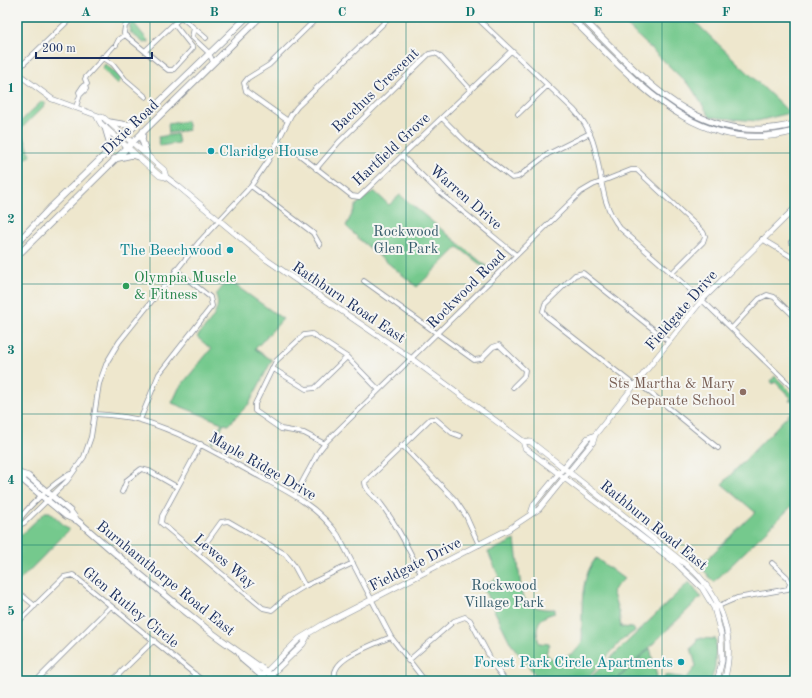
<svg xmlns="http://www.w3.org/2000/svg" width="812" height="698" font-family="'Old Standard TT',serif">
  <rect width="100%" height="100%" fill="#f6f6f2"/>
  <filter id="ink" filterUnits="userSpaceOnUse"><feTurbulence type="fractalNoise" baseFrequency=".025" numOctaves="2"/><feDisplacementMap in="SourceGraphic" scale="8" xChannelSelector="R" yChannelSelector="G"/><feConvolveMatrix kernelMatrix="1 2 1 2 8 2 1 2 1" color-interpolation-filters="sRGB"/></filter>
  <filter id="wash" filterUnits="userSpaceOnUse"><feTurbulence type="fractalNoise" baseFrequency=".012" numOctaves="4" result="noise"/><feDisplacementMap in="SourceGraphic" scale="16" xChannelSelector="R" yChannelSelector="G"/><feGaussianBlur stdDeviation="0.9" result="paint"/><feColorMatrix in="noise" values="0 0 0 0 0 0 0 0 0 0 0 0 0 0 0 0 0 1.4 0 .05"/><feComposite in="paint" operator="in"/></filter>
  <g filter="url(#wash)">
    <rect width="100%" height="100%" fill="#eee7cd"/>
    <path fill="#74c98d" stroke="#487c76" d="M618,17H690L790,113L757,121L710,117L691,87Z
      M133,22L149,42L144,43L130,32L131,29L129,27Z
      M105,64L122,78L117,84L102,68Z
      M42,101L46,104L17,133V125Z
      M187,121L189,130L169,133L168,124Z
      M177,134L179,143L160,146L158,137Z
      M24,137L31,156L22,160L17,149V140Z
      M374,191L389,205L400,195L492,271L491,273L458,247L417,287L360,240L346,226L357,204Z
      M228,280L283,319L255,349L272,360L249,404L228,425L224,424L212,444L211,443L222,423L172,403L179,388L211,349L197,337C206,325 223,312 216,295Z
      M775,376L795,396V401H789L791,398L775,382L773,384L771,381Z
      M795,408V503L714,582L700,566L755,512L722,484Z
      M45,512H50L69,530L17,583V539Z
      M515,540L522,595C530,607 540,610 555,609V613C538,617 534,626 539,643L550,644L546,653L552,659C563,658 575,655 581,644C583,639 582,631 582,626C582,602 581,577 596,558L624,579L612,591L619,613L621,627L633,628L635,631L622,640L587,679V681L689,582L701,597L615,681H540L511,644L482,586L499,577L488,552Z
      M697,638L716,639L715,667L711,681H664L665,675L687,678L696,666L691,648L696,644Z
      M650,648L657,676L655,681H616Z"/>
  </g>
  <g filter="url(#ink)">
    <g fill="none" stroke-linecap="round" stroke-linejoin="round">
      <g stroke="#848b96" stroke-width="5.5">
        <path id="minor" d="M181,17L206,38
          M476,17L574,110C609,146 591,193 620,228L702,300L795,390
          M194,28L192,37L209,53L213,62
          M124,33L125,26L134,17
          M116,45L119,39L125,35L168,70H173L193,48L174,24
          M145,51L181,17
          M102,57L113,64L125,79L146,97
          M17,70L72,17
          M80,95L86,89L85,85
          M76,107L80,95L79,92L83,86L87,84L85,79L86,77L113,47
          M518,114L547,86
          M442,118L466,142L512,178L518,177L548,154L590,133
          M288,121L246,91L244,83L248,78L269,65L318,17
          M279,142L297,153L352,196L359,197L511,51
          M402,156L439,192L516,255
          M316,169L339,142L429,54L434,53L439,55L471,90
          M251,186L313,233L320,245
          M762,239L795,259
          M791,242L795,239
          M364,281L474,360L481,359L493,347L499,345L525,370L524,376L513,387
          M732,328L759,299L767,295L774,297L795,317
          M272,368L306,389L315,388L347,357
          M637,382L718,448
          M634,385L546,316L543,311L545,304L575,275L583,273L668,341
          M94,414C110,415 125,416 140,420C178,431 213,451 247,470C280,488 316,503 338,535L391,637L425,681
          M140,420L159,374L212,306L210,297L176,270
          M201,444L162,516L161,523L263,608L272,610L287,597L305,586L353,563
          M325,444L304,433L281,429L255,411V404L276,361L304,335L312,334L347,357L379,390
          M402,445L456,501L466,516L479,545
          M122,492L127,480L141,469L149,471L177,487
          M295,495L319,451L326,442L581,192L593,185L631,170H637L703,232L705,236L703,242L671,274
          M17,524C23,510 56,481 70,474
          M17,526L24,523L67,481L84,457L91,437L99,384L107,362L119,342L199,242L251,186L268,161L291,115L297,107L390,17
          M198,554L221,522L228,521L285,554L293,564L305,586
          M421,574C409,550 397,525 381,504C377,498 364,490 365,482L430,419H436L452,433L460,436
          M17,591L35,606
          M716,607L737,598L788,589L790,584L787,577L772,563
          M17,623L64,577L73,575L203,681
          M408,661L454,621L465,617L470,620L495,667L506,681
          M36,681L111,606
          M112,681L154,640
          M189,681L195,674
          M337,681C323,661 377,643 391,637"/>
      </g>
      <g stroke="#848b96" stroke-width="6">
        <path id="tertiary" d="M17,73L52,99L104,118L164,170L166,177
          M97,117L101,124L160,176L166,177L178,186L267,260L412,359L523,441L531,442L694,571C723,600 736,641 724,681
          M523,441L525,448L676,563L702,588L714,608L721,634L722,661L717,681
          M531,513L534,504L588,438L595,435
          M269,677L303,644L308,635
          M257,681L299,639L322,625L509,529L539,509L593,442L595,435L702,300L795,208"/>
      </g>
      <g stroke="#848b96" stroke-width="7">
        <path id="secondary" d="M570,17C634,78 695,159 795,131
          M581,17C643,77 697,150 795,124
          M109,122L127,125L137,123
          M105,127L110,144L108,150
          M143,131L142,140L147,155
          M114,159L132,155L138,157
          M17,243L51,207L247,17
          M17,256L260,17
          M17,471L21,474L24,481L66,516L78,521C120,558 163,594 207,629C230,647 255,662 278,681
          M21,474L28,476L70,511L76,519
          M239,653L243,660L268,681"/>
      </g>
      <use href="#minor" stroke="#fff" stroke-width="4"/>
      <use href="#tertiary" stroke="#fff" stroke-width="5"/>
      <use href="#secondary" stroke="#fff" stroke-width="5.5"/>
    </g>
  </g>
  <path fill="none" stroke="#0f766e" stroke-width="1" stroke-opacity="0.55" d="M150,17V681M278,17V681M406,17V681M534,17V681M662,17V681M17,153H795M17,284H795M17,414H795M17,545H795"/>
  <g fill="#0f9aa8" stroke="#f6f6f2" stroke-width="1.5">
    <circle cx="211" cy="151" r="4"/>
    <circle cx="230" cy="250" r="4"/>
    <circle cx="681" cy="662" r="4"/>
  </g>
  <circle fill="#2e9e5b" stroke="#f6f6f2" stroke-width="1.5" cx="126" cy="286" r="4"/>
  <circle fill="#8d6e63" stroke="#f6f6f2" stroke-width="1.5" cx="743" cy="392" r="4"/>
  <g text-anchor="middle" stroke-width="4" stroke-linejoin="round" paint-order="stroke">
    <g font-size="15" fill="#1b2f5e" stroke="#f6f6f2">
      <text transform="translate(375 90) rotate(-44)" y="5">Bacchus Crescent</text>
      <text transform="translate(130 127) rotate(-44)" y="5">Dixie Road</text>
      <text transform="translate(391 149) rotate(-43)" y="5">Hartfield Grove</text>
      <text transform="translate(466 197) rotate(41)" y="5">Warren Drive</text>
      <text transform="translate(466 289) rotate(-45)" y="5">Rockwood Road</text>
      <text transform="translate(349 302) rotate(34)" y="5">Rathburn Road East</text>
      <text transform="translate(681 310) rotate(-49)" y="5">Fieldgate Drive</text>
      <text transform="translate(263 466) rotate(30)" y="5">Maple Ridge Drive</text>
      <text transform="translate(654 525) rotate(39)" y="5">Rathburn Road East</text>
      <text transform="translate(225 561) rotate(40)" y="5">Lewes Way</text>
      <text transform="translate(415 564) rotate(-27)" y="5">Fieldgate Drive</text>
      <text transform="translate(166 578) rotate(39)" y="5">Burnhamthorpe Road East</text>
      <text transform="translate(131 607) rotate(39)" y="5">Glen Rutley Circle</text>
    </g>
    <g font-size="15" fill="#0d838f" stroke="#f6f6f2" text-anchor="end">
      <text x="219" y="156" text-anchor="start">Claridge House</text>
      <text x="222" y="255">The Beechwood</text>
      <text x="673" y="667">Forest Park Circle Apartments</text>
    </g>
    <g font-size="15" fill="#365d6c" stroke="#f6f6f2">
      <text x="406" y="236">Rockwood<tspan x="406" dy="17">Glen Park</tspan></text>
      <text x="504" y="590">Rockwood<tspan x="504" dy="17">Village Park</tspan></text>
    </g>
    <g font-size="15" fill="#27864d" stroke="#f6f6f2" text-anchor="start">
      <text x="134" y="282">Olympia Muscle<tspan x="134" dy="17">&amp; Fitness</tspan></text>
    </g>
    <g font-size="15" fill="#785e54" stroke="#f6f6f2" text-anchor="end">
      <text x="735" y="388">Sts Martha &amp; Mary<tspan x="735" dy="17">Separate School</tspan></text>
    </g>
  </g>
  <rect width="812" height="698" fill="none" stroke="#f6f6f2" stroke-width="44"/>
  <path d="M36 52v6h116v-6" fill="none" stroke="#1b2f5e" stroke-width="2"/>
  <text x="42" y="52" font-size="12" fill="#1b2f5e" stroke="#f6f6f2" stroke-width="3" paint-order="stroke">200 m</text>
  <rect x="22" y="22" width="768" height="654" fill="none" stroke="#0f766e" stroke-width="1.5"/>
  <g font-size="13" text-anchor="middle" font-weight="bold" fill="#0f766e">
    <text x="86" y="16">A</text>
    <text x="214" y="16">B</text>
    <text x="342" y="16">C</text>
    <text x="470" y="16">D</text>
    <text x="598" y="16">E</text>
    <text x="726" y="16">F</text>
    <text x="11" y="92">1</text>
    <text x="11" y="223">2</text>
    <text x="11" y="354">3</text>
    <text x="11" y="484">4</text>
    <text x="11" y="615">5</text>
  </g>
</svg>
